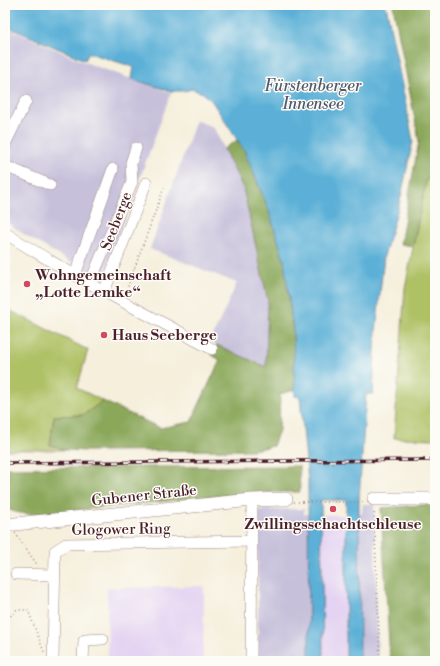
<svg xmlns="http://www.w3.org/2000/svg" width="440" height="666" font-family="'Libre Bodoni',serif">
  <rect width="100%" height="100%" fill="#fdfcf7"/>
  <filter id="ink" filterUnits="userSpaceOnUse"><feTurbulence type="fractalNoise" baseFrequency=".025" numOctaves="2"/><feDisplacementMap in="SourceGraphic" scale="8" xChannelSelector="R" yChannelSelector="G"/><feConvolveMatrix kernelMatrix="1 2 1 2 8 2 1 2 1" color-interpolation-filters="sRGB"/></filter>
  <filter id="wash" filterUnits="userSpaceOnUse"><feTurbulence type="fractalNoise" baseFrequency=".012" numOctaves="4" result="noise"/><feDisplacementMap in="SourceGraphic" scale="16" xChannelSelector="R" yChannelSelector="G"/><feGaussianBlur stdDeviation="0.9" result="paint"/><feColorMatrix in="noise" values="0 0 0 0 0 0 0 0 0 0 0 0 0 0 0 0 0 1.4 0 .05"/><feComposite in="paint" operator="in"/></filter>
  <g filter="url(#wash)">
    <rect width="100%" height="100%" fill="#f5efdc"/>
    <path fill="#e4d3f2" d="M322,515H346L345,661H323Z
      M204,586L203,661H108L107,588Z"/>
    <path fill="#c6c0da" d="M5,22L7,28L84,62L171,93L102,281L25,235L5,221Z
      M196,120L214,128L243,188L268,301L266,367L210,342L237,283L150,249Z
      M363,504H374L378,661H360L359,514H362Z
      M304,509V514H308L309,647L308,661H258V510Z"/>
    <path fill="#aec165" stroke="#7c7048" d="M427,177L435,178V439L394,438L405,288Z
      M5,308L88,350L77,388L103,401L83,415L54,416L50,444L67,450H5Z"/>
    <path fill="#8aa75a" stroke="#6a6342" d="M393,5H435V178H427L413,246L400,244L419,141Z
      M237,140L244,150L268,208L284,260L293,329L295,390L280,394L279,430L273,446L253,450L87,451L67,450L50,445L54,416L83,415L103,401L160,428L191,422L220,360L212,355L217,345L266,367L268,301L243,188L224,149Z
      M299,466L300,492H260L35,514C25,514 14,513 5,508V468Z
      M435,504V661H390L381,508Z"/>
    <path fill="#5cb0d7" stroke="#536881" d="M5,5H386L413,141L399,205L384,256L376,331L373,394H366L359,500L360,661H346V500H321L323,661H309L308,482L300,397L295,396L293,329L284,260L268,208L244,150L211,100L203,93L192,89L184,91H170L132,79L134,67L89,53L85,60L8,27L7,22L5,21Z"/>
  </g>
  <g filter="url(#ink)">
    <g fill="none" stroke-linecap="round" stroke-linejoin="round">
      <g stroke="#a08784" stroke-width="12">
        <path id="minor" d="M5,144L26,101
          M5,166L50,185
          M5,233C72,276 142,312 212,349
          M75,275L113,169
          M90,283L132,182L131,163L136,148
          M104,292L146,183
          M16,574L54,575
          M53,661L55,551L66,544L251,541
          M83,661L84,641L85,640L103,639
          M251,661L252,500"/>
      </g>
      <g stroke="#a08784" stroke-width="14">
        <path id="major" d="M374,499H435
          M5,525L252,500L286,499"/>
      </g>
      <path stroke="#a08784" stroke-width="1.5" stroke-dasharray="1 3" stroke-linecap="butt" d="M125,294L165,185
        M294,502H364
        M374,509L380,661
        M5,510L11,512V514
        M15,533L38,566
        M5,545L7,540L11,535
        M5,622L16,610H28L44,652"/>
      <use href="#minor" stroke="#fff" stroke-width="11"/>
      <use href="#major" stroke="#fff" stroke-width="13"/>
      <g stroke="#4a1f2b" stroke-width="3.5">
        <path id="rail" d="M5,463L435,460"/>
      </g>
      <use href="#rail" stroke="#fdfcf7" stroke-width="2" stroke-dasharray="6" stroke-linecap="butt"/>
    </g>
  </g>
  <g fill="#d1495b" stroke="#fdfcf7" stroke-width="1.5">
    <circle cx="27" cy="284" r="4"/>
    <circle cx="104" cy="335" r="4"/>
    <circle cx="333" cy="509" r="4"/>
  </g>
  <g text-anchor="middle" stroke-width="3" stroke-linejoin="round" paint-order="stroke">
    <g font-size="15" fill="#4a1f2b" stroke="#fdfcf7">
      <text transform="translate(116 221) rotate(-69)" y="5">Seeberge</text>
      <text transform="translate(144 495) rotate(-6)" y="5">Gubener Straße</text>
      <text transform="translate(121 529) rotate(-1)" y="5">Glogower Ring</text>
    </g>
    <g font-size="15" font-weight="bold" fill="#4a1f2b" stroke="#fdfcf7" text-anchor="start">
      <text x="35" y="280">Wohngemeinschaft<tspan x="35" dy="17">„Lotte Lemke“</tspan></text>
      <text x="112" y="340">Haus Seeberge</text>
      <text x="333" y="529" text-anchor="middle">Zwillingsschachtschleuse</text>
    </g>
    <g font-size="16" font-style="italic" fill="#515970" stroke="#fdfcf7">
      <text x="313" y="91">Fürstenberger<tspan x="313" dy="18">Innensee</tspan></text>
    </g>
  </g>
  <rect width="440" height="666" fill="none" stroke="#fdfcf7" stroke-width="20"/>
</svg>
